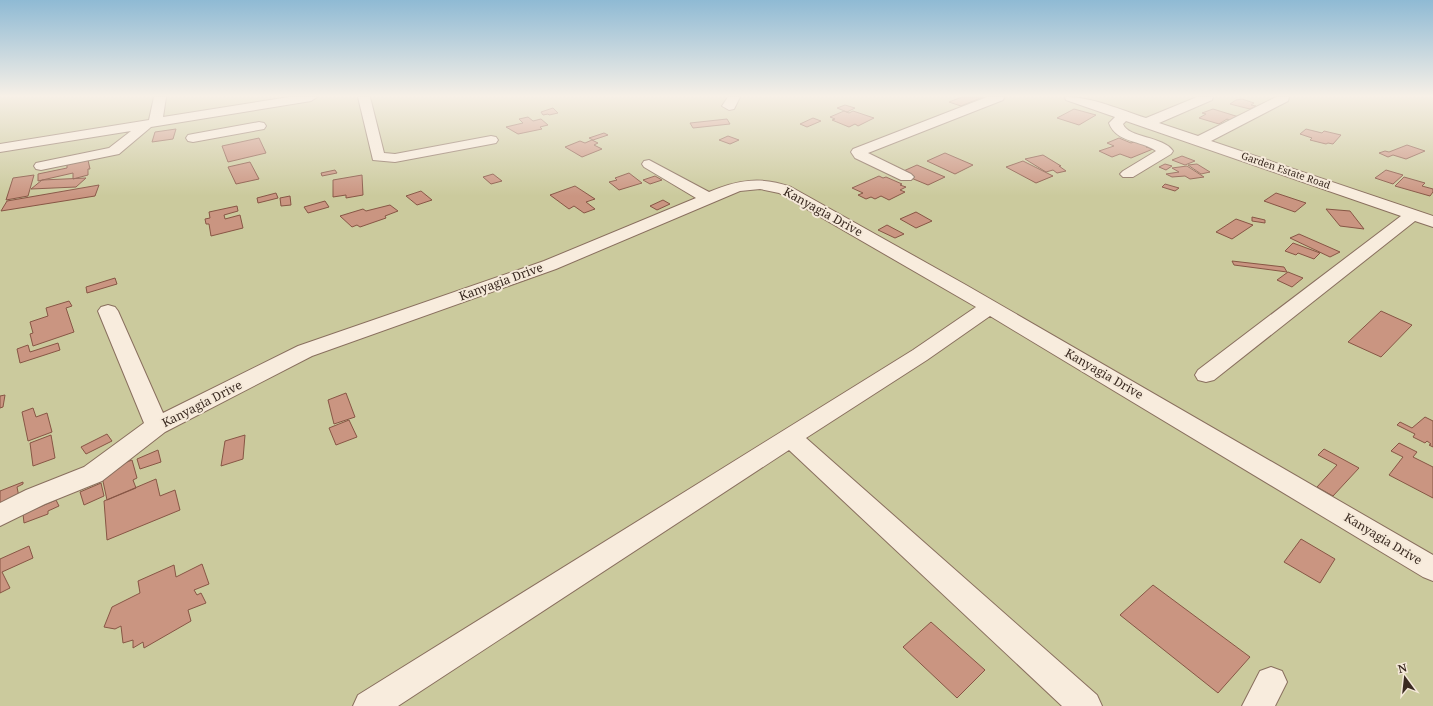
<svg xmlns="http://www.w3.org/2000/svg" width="1433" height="706" font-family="'Noto Serif',serif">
  <rect width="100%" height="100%" fill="#eddec9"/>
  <path fill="#cbca9d" d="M0,97H1433V706H0Z"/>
  <path fill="#ca9581" stroke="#875645" d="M962,97H983L961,106L949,102Z
    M1242,99L1254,103L1251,105L1256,106L1250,109L1230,104L1236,100Z
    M845,105L855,108L847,112L837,108Z
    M553,108L558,113L549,115L548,114L543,115L541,112Z
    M1074,109L1096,115L1079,125L1057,118Z
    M1213,109L1239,117L1231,121L1227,119L1219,124L1199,118L1206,114L1202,113Z
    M844,111L849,113L853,111L874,118L858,126L855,124L849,127L832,120L835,119L830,117Z
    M528,117L533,121L541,119L548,125L540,127L542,129L518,134L506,127L523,123L519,119Z
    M813,118L821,121L807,127L800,124Z
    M727,119L730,124L693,128L690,123Z
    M176,129L173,139L152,142L155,132Z
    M1306,129L1322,133L1324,131L1341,135L1333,144L1328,143L1326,144L1310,140L1312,138L1300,134Z
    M604,133L608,135L593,140L589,138Z
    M728,136L739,140L730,144L719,140Z
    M259,138L266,153L228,162L222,146Z
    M1119,138L1131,143L1140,140L1152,144L1146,147L1153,149L1131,158L1120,154L1112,157L1099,151L1114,146L1107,143Z
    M592,140L598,143L594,145L602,149L582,157L565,147L580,141L585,143Z
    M1407,145L1425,151L1406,159L1393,155L1388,157L1379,153L1385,151L1389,152Z
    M945,153L973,165L955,174L927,161Z
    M1043,155L1061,166H1059L1066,171L1057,173L1053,170L1046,172L1025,159Z
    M1182,156L1195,161L1185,165L1172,160Z
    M88,160L90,169H88V175L73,179V173L38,181V174L67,168V164Z
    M1023,161L1053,176L1036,183L1006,167Z
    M250,162L259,179L236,184L228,167Z
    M1165,164L1172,166L1166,170L1159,167Z
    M1197,164L1210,172L1201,174L1188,165Z
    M917,165L945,177L928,185L899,173Z
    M1187,166L1204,177L1190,179L1185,176L1172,177L1166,174L1179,172L1172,168Z
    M335,170L337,173L322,176L321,173Z
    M1386,170L1403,175L1393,184L1375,178Z
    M629,173L642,183L619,190L609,182L617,180L615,178Z
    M493,174L502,181L491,184L483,177Z
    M34,175L28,196L6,200L13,178Z
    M362,175L363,195L346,198V195L333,197V180Z
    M655,176L662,180L650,184L643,180Z
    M879,176L883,178L886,177L902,184L900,185L906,187L900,190L905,192L889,200L881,196L875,199L871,197L866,199L858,195L863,193L852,188Z
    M1404,177L1425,183L1422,186L1433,189V192L1430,196L1395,186Z
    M86,178L76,187L31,189L42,180Z
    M1165,184L1179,188L1175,191L1162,187Z
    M99,185L95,196L1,211L7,201Z
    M575,186L595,199L586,202L595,209L584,213L574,206L569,209L550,195Z
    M421,191L432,200L417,205L406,196Z
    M276,193L278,198L258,203L257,198Z
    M1276,193L1306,203L1295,212L1264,201Z
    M290,196L291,205L281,206L280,198Z
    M663,200L670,204L657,210L650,206Z
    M325,201L329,207L308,213L304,207Z
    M390,205L398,211L385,216L386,218L360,227L357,225L352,227L340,216L363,209L366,211Z
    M237,206L238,211L224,215L225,219L240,215L243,228L211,236L209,224H206L205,219L210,218L209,212Z
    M1326,209L1350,211L1364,229L1340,226Z
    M916,212L932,221L916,228L900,219Z
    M1252,217L1265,220V223L1252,221Z
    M1236,219L1253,225L1232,239L1216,232Z
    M887,225L904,234L895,238L878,230Z
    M1299,234L1331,248L1340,252L1330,257L1290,238Z
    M1293,243L1320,253L1314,259L1298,253L1296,255L1285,251Z
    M1232,261L1284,267L1287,272L1234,265Z
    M1288,272L1303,278L1292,287L1277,280Z
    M115,278L117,284L87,293L86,287Z
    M69,301L72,306L66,308L74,332L33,346L30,334L33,333L30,322L48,316L46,308Z
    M1381,311L1412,325L1381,357L1348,342Z
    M58,343L60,350L20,363L17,349L28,345L30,352Z
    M346,393L355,417L334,424L328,400Z
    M5,395L3,407L0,408V396Z
    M33,408L36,417L47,413L52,432L28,441L22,412Z
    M1425,417L1433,421V447L1429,445L1431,444L1427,441L1425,443L1413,437L1415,434L1397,425L1400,422L1412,428Z
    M349,420L357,437L336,445L329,428Z
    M107,434L112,441L86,454L81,447Z
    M51,435L55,458L33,466L30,443Z
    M245,435L243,459L221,466L225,441Z
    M1399,443L1417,452L1413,457L1433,467V498L1389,475L1403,457L1391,451Z
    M1324,449L1359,468L1333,496L1317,487L1337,465L1318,455Z
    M158,450L161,462L140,469L137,459Z
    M132,460L137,478L133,480L136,488L107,500L101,472Z
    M156,479L160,496L175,490L180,510L107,540L104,501Z
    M23,482V484L17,487L19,497L0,511V491Z
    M101,483L104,496L84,505L80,492Z
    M56,500L59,506L48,511V514L24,523L23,514Z
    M1301,539L1335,559L1320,583L1284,562Z
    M29,546L33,558L2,572L10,588L0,593V559Z
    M202,564L209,584L194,590L197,595L201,593L206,603L188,610L191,621L144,648L143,642L133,648V640L123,643L121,626L115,629L104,627L112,607L140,593L138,581L174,565L176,577Z
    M1153,585L1250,657L1218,693L1120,615Z
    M931,622L985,670L957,698L903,647Z"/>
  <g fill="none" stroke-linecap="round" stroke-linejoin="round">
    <g stroke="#896f5e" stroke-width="2">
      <path id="minor" d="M154,97H166L163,117L289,97H317L311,101L151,127L119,154L41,170L36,169L34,166L36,163L109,148L131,131L0,152V144L149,120Z
        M358,97H370L384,153L395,154L491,136L496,137L498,140L496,143L491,144L395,162L373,160Z
        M728,97H740L734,109L729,110L722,106Z
        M987,97H1004L1003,100L868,153L911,174L914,177L911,180H901L855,158L851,152L853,149Z
        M1065,97C1094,97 1120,110 1146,118L1197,97H1213L1212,100L1159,123L1198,136L1276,97H1289L1288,101L1211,141L1433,216V227L1415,221L1214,380L1206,382L1198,380L1195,375L1198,370L1401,216L1126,121L1123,124C1128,138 1163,136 1173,151L1171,154L1133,177H1123L1120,174L1123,171L1156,151C1141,140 1116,143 1109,123L1115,117L1066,100Z
        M259,122L264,123L266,126L264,129L193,142L188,141L186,138L188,135L193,134Z
        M649,160L709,192C737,180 761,176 791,187L966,285L1433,555V581L1423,577L990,316L927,360L806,438L1097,695L1102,706H1062L789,450L398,706H353L358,695L913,350L976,307L779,193L760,189L740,191L556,269L312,356L165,432L102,481L45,504L0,526V503L26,490L84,467L144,423L98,311L101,307L108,305L115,307L118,311L163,413L298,346L544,261L696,198L644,167L642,164L644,161Z
        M1271,667L1282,671L1287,682L1275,706H1242L1260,671Z"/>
    </g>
    <use href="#minor" fill="#f8ecdd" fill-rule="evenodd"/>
  </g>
  <linearGradient id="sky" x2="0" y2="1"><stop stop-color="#8fbad4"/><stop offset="0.49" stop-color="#f7f0e7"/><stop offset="1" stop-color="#f7f0e7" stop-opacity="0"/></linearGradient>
  <rect width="1433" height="196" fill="url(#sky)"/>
  <g text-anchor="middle" stroke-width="4" stroke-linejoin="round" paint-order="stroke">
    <g font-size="10" fill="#3a2a21" stroke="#f5e9d9">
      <text transform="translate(1286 170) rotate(19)" y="4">Garden Estate Road</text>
    </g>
    <g font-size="12" fill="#3a2a21" stroke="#f5e9d9">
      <text transform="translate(823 212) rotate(29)" y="4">Kanyagia Drive</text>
      <text transform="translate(501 282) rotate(-20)" y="4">Kanyagia Drive</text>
      <text transform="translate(1104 374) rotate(30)" y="4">Kanyagia Drive</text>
      <text transform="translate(202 404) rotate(-27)" y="4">Kanyagia Drive</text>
      <text transform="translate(1383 539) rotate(31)" y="4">Kanyagia Drive</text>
    </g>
  </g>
  <g transform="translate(1405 678) rotate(345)" stroke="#f5e9d9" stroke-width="3" paint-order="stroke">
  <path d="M0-3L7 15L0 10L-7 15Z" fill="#3a2a21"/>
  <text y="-6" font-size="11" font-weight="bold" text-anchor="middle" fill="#3a2a21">N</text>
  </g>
</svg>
